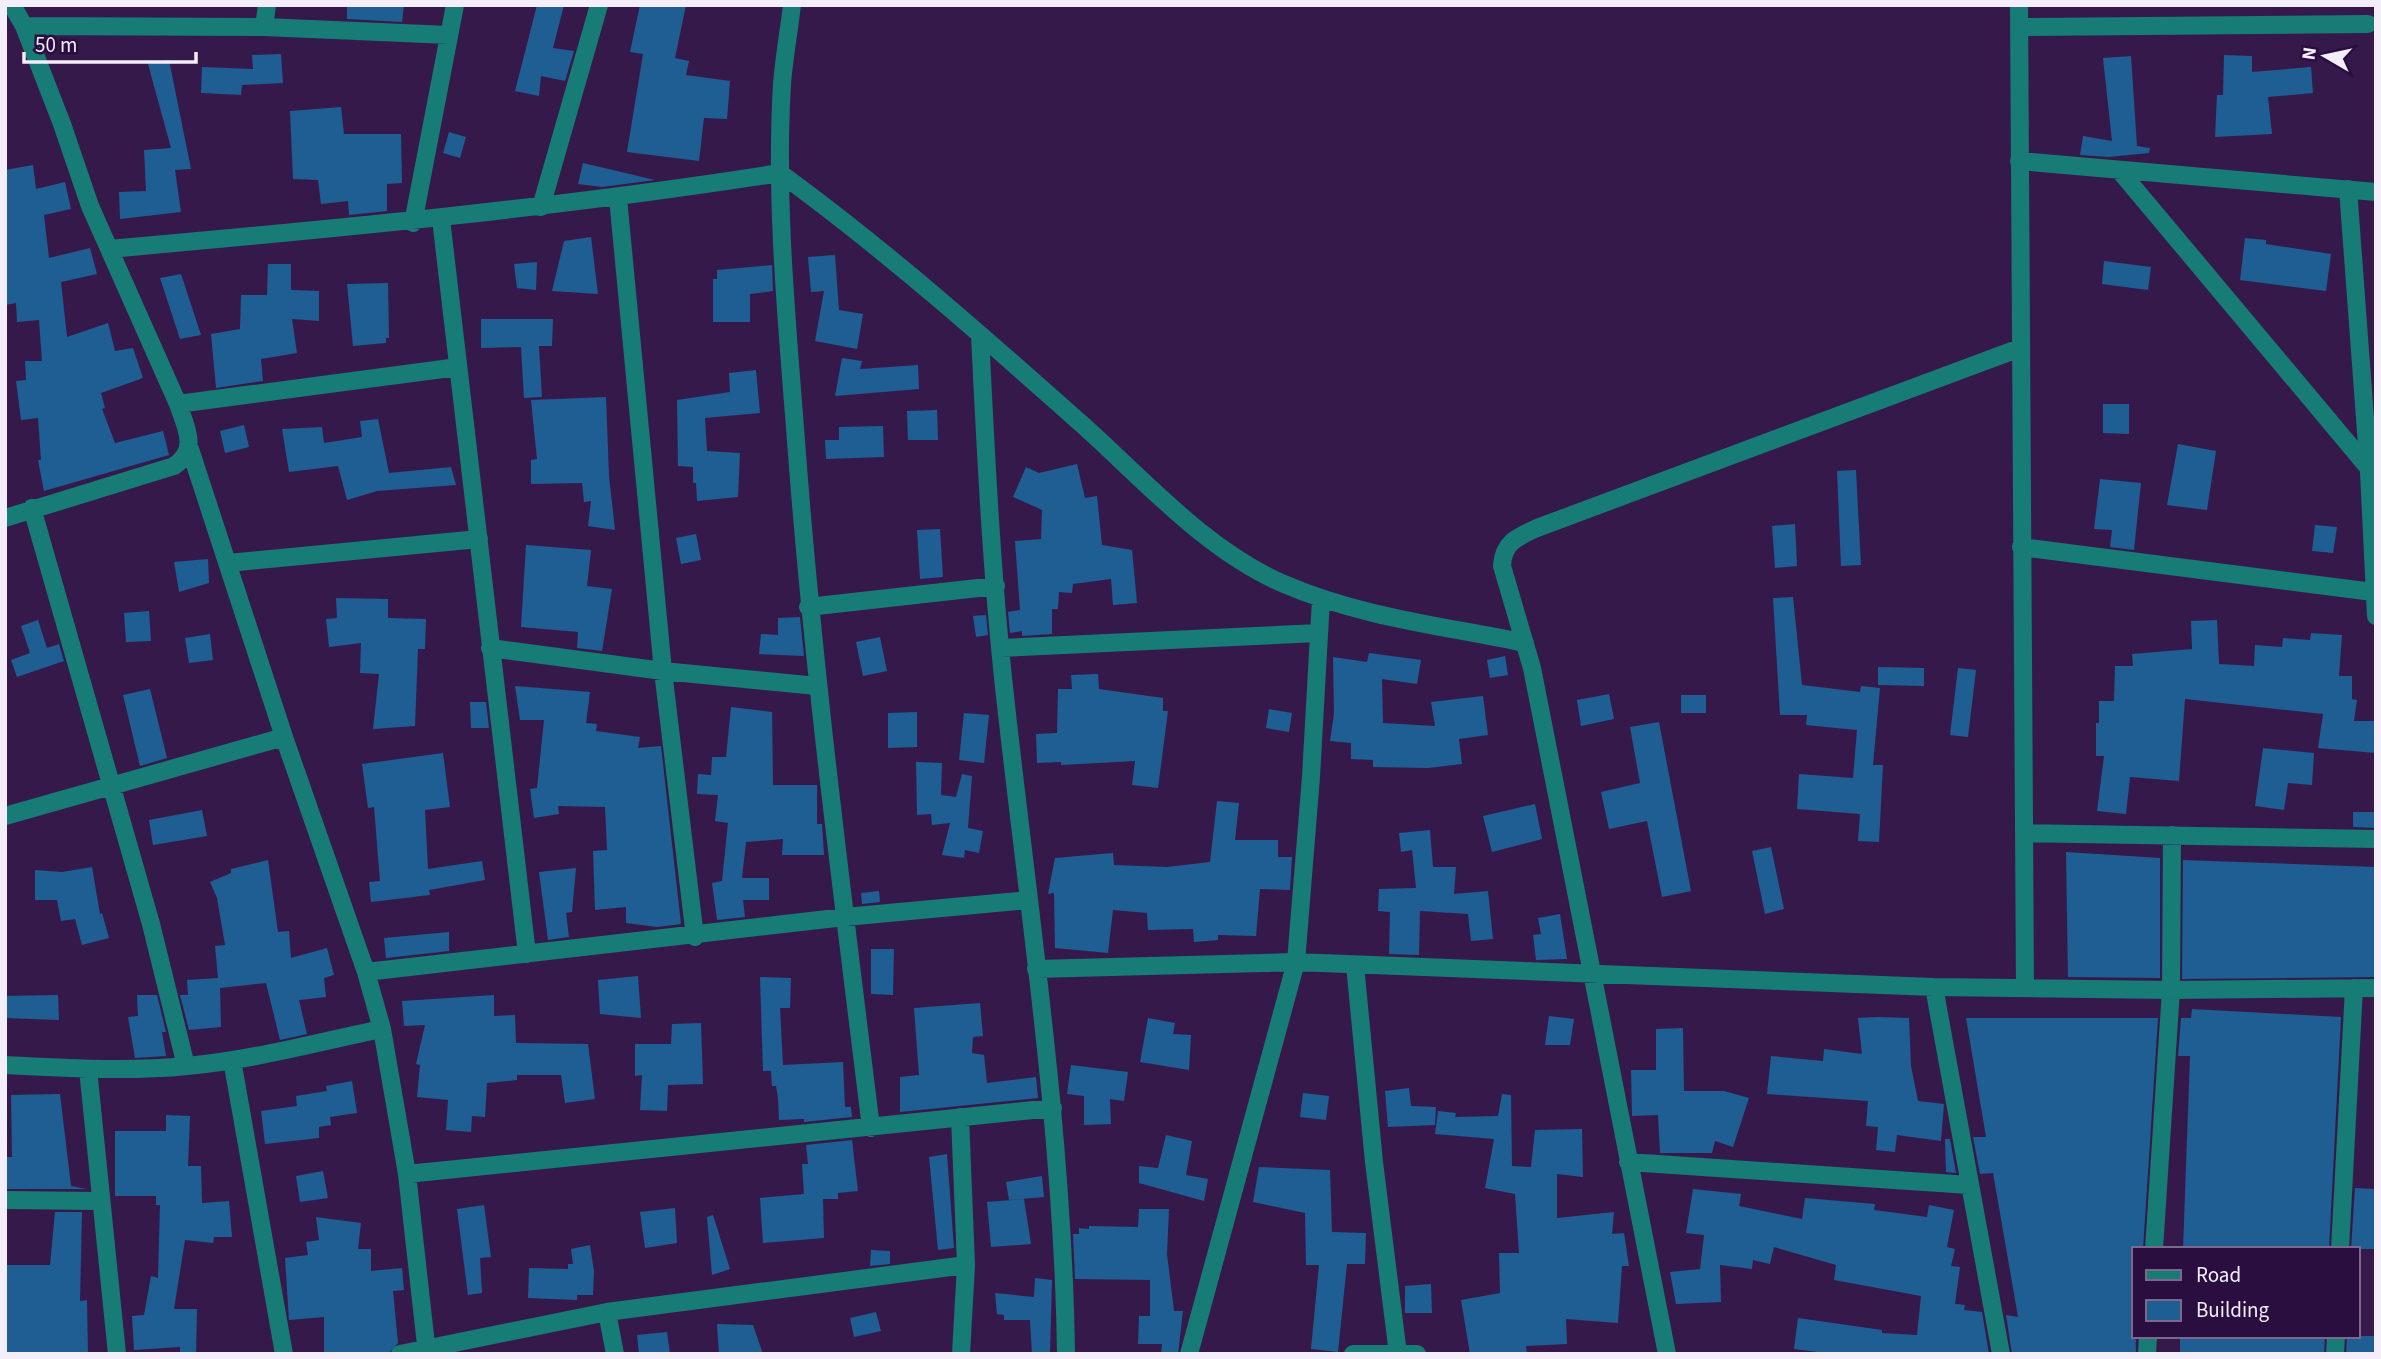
<svg xmlns="http://www.w3.org/2000/svg" width="2381" height="1359" font-family="'Source Sans 3',sans-serif">
  <rect width="100%" height="100%" fill="#36194b"/>
  <path fill="#1f5e92" d="M347,5H404L402,22L347,19Z
    M537,5H564L553,48L574,51L565,81L541,76L539,96L515,91Z
    M640,5H686L675,58L689,61L686,75L730,81L727,119L704,118L699,161L627,152L643,54L630,52Z
    M281,54L283,83L242,85L241,95L201,93L202,67L253,69L252,55Z
    M2224,55L2252,56V72L2311,67L2313,93L2268,97L2272,134L2215,137L2217,95H2223Z
    M2131,56L2137,146L2150,148L2149,153L2109,157L2080,155L2083,136L2112,141L2103,58Z
    M169,60L191,169L175,170L181,212L120,219L119,192L146,191L144,150L171,148L148,64Z
    M341,107L344,134H401L402,183L387,184V211L349,215L348,201L321,204L318,180L293,179L290,111Z
    M449,132L466,137L460,158L443,153Z
    M583,163L655,180L602,187L578,184Z
    M33,165L36,189L65,182L71,209L44,215L49,258L90,248L97,274L61,282L67,337L108,323L115,351L133,348L143,378L101,393L105,408L102,409L115,443L163,431L169,455L44,491L38,460H41L38,418L21,420L16,381L26,380L25,361H42L39,320L17,322L16,303L5,305V170Z
    M591,237L598,294L552,291L564,241Z
    M2245,238L2266,240V244L2331,254L2326,291L2240,280Z
    M835,255L839,310L863,314L857,349L815,341L824,291L811,292L808,257Z
    M2104,261L2151,267L2148,290L2102,284Z
    M537,262L536,290L517,288L514,264Z
    M268,264H291V290L319,291V321L292,319L297,353L261,359L263,381L216,388L211,334L240,329L241,295H267Z
    M772,265L773,291L750,294V322H713V279H717V270Z
    M181,274L201,335L180,339L160,278Z
    M388,283L389,338H386V343L353,346L347,284Z
    M481,319H553L552,346H539L542,397L524,398L521,347L481,348Z
    M842,358L862,361L860,369L918,365L919,389L835,396Z
    M756,370L760,413L705,418L707,451L740,453L738,497L697,501L696,483H693V467L678,466L677,400L730,392L729,373Z
    M606,397L609,476L615,530L588,526L591,501L584,502L582,483L531,484V460L537,459L531,400Z
    M2103,404H2129V434L2103,433Z
    M937,410L938,440H908L907,411Z
    M378,419L389,473L451,467L456,485L377,491L347,500L338,466L289,472L282,429L322,427L324,443L362,437L360,421Z
    M244,425L249,447L225,453L220,431Z
    M883,426L884,457L826,459L825,440H839V427Z
    M2178,444L2216,451L2207,510L2167,505Z
    M1077,464L1085,498L1097,496L1102,545L1132,550L1137,603L1113,605L1111,579L1073,584L1072,593L1059,592L1058,609H1052V634L1022,636V631L1010,633L1008,612L1020,610L1015,541L1041,539L1042,510L1013,497L1026,467L1039,473Z
    M1856,470L1861,565L1841,566L1837,471Z
    M2100,479L2141,483L2134,550L2110,547L2112,530L2094,529Z
    M1795,524L1797,566L1775,568L1772,526Z
    M2315,525L2337,527L2333,553L2312,551Z
    M940,529L943,577L920,579L917,530Z
    M696,534L701,560L681,564L676,538Z
    M526,545L591,550L587,586L612,589L602,651L577,648L578,632L521,627Z
    M208,559L209,583L179,592L174,562Z
    M1793,597L1802,685L1860,692L1861,686L1880,688L1873,765H1883L1879,842L1858,841L1860,814L1797,809L1799,774L1853,778L1857,730L1806,725L1807,715H1780L1773,598Z
    M336,598L388,599V618L426,619L425,649H418L415,726L373,729L379,674L360,673L361,643L329,647L326,619L337,618Z
    M149,611L151,641L126,642L124,613Z
    M986,615L988,635L976,637L973,616Z
    M800,617L804,656L759,654L761,634L778,635V618Z
    M38,620L47,648L59,644L64,661L17,677L11,660L30,653L21,626Z
    M2217,620L2219,664L2254,666L2255,645L2282,647L2283,638L2310,640L2311,633L2342,635L2339,676H2352V699L2357,700L2354,721H2376V753L2318,748L2323,714L2185,699L2179,781L2130,777L2126,814L2097,811L2104,756H2096V723H2099V701H2114L2115,666H2133L2132,654L2192,649L2191,621Z
    M210,634L213,660L189,663L185,638Z
    M880,637L887,671L863,676L856,642Z
    M1369,653L1421,660L1417,684L1382,679L1383,723L1435,726L1431,702L1483,696L1488,735L1459,739L1462,764L1428,768L1373,767V760L1351,759V743L1330,741L1334,714L1333,657L1367,662Z
    M1505,656L1508,675L1490,678L1487,660Z
    M1878,667L1924,668V686L1878,685Z
    M1958,668L1976,670L1968,737L1950,735Z
    M1098,674L1099,689L1163,698V711H1168L1158,788L1132,785L1135,761L1061,765V762L1037,763L1036,734L1057,733L1058,689H1072L1071,675Z
    M515,686L590,692L586,723L597,724L596,731L640,737L638,748L661,746L681,924L657,927L626,923V907L595,910L593,851L607,850L605,807L558,806L559,814L534,818L530,789L537,788L544,720H520Z
    M150,689L167,758L140,766L123,695Z
    M1609,694L1614,719L1581,726L1577,700Z
    M1681,695H1706V713H1681Z
    M470,702H486L489,728H471Z
    M731,707L772,712L773,785H817V824H822L824,855H782L783,839L746,842L742,878H769V900H743L745,917L717,920L712,883L722,881L728,823L715,821L718,795L697,794L698,774L711,775L712,757H726Z
    M1269,709L1292,713L1289,732L1266,728Z
    M917,712V747L888,748V713Z
    M964,713L989,715L984,763L959,760Z
    M1659,722L1691,891L1662,897L1647,821L1609,829L1601,792L1640,783L1630,727Z
    M2263,748L2314,753L2312,785L2288,783L2284,810L2255,806Z
    M443,753L450,807L425,810L428,869L482,861L485,880L429,890L430,895L371,902L369,882L380,881L374,807L368,808L362,764Z
    M916,762L942,763L941,795L956,797L962,774L972,776L968,828L983,831L979,853L965,850L964,858L942,855L950,823L932,825L931,814L917,815Z
    M1217,801L1239,803L1235,840H1278V857H1292L1290,890L1260,889L1256,936L1218,935V940L1194,942L1193,929L1148,930L1147,913L1113,910L1108,953L1055,948L1054,893L1048,894L1055,858L1113,853L1114,865L1167,867L1210,862Z
    M1535,804L1542,839L1492,852L1483,816Z
    M202,810L207,836L153,845L149,820Z
    M2353,812H2376V828L2353,827Z
    M1430,830L1433,867H1456L1454,894L1488,891L1493,939L1471,941L1468,914L1420,911L1419,955L1389,954L1390,912L1378,911L1379,889L1416,888L1412,850L1401,852L1399,833Z
    M1771,847L1784,909L1765,914L1752,851Z
    M2066,852L2160,858V978L2068,977Z
    M268,860L278,932L289,931L291,958L327,948L334,975L324,978L326,997L299,1000L307,1034L280,1040L266,983L220,988L221,1027L189,1030L180,995H188L187,980L218,978L215,946L225,945L217,898L210,882L231,873V869Z
    M2183,860L2376,867V977L2182,979Z
    M92,867L100,914L102,913L109,938L82,945L75,919L61,921L57,900H35V870L62,872Z
    M576,868L572,912L566,913L569,937L548,940L539,872Z
    M879,891L880,902L862,904L861,893Z
    M1560,914L1567,959L1536,960L1533,935L1541,934L1538,918Z
    M449,932V951L386,958L384,938Z
    M871,949H894L893,995L871,994Z
    M638,976L641,1018L600,1014L598,980Z
    M760,977L791,978L790,1008H780L783,1065L843,1062L845,1107H851L852,1117L804,1122V1119L779,1120L778,1098L776,1086H772L771,1071H763Z
    M58,995L59,1020L5,1018V996Z
    M137,995H157L166,1032H162L166,1056L135,1058L128,1017L138,1016Z
    M494,995V1016L515,1015L516,1043L588,1044L595,1099L565,1103L561,1075H517V1080L487,1083L485,1117L472,1116L471,1132L446,1130L448,1100L417,1097L420,1065L416,1064L425,1025L404,1026L402,1001Z
    M980,1003L983,1036L973,1037L972,1053L984,1055L987,1083L1036,1077L1038,1098L900,1112V1077L919,1075L914,1008Z
    M2192,1009L2341,1017L2329,1249H2183L2190,1056H2178L2181,1018H2191Z
    M1549,1016L1574,1019L1570,1045H1545Z
    M1877,1017L1909,1018L1911,1066L1918,1101L1944,1104L1941,1141L1897,1135L1895,1152L1876,1150L1878,1127L1866,1126L1868,1101L1767,1094L1771,1056L1823,1061L1824,1049L1862,1054L1858,1018Z
    M1148,1018L1175,1023L1173,1034L1191,1035L1189,1070L1140,1062Z
    M1966,1018H2158L2143,1249H2134L2136,1354H2012L2006,1315L2018,1317L1993,1173L1980,1174L1973,1137H1986Z
    M701,1023L703,1084L668,1085L667,1111L640,1110L642,1075L635,1076V1044H671L672,1024Z
    M1683,1028L1684,1091H1724L1749,1098L1733,1147L1715,1141L1712,1153H1660L1658,1115L1632,1116L1631,1070H1656V1029Z
    M1071,1065L1128,1072L1124,1101L1110,1099L1111,1124L1084,1125V1096L1067,1094Z
    M352,1081L357,1113L330,1117L331,1125L319,1127V1138L265,1144L261,1111L297,1106L296,1096L327,1091L326,1086Z
    M1409,1088L1411,1106L1436,1107L1435,1125L1388,1127L1385,1091Z
    M1303,1093L1329,1096L1326,1120L1300,1117Z
    M60,1094L71,1186L87,1189H5V1157H12L11,1095Z
    M1502,1094L1511,1095L1512,1166L1531,1167L1535,1130L1582,1129L1583,1177L1557,1174V1218L1614,1212L1612,1234L1624,1233L1629,1266H1622L1618,1323L1566,1319L1567,1344L1526,1346L1527,1354H1470L1461,1300L1500,1293L1499,1253H1519L1515,1194L1485,1188L1494,1139L1435,1134L1438,1111L1456,1113L1455,1117L1498,1116Z
    M166,1115L190,1116L188,1166H201L202,1203L229,1201L232,1237H214L213,1243L185,1240L174,1309H197L196,1354H180V1347L134,1350L132,1316L144,1315L151,1276L158,1278L160,1205H156V1196H115V1131H166Z
    M1166,1135L1192,1141L1186,1175L1208,1179L1204,1201L1139,1183V1166L1158,1168Z
    M1945,1139H1950L1956,1173L1946,1172Z
    M852,1140L858,1191L838,1193V1199H823L824,1238L763,1243L760,1198L804,1194L802,1164H808L806,1145Z
    M947,1154L954,1248L938,1250L929,1157Z
    M1259,1167L1330,1170L1332,1232L1366,1233L1365,1264H1347L1338,1352L1311,1349L1319,1265H1306L1305,1213L1253,1202Z
    M323,1171L328,1198L300,1202L296,1176Z
    M1042,1176L1044,1197L1009,1200L1006,1182Z
    M2355,1188L2376,1189V1249H2351Z
    M1693,1189L1741,1194L1739,1206L1802,1219L1805,1198L1875,1204L1874,1210L1927,1217L1929,1205L1954,1210L1947,1247L1955,1249L1951,1266L1960,1267L1955,1304L1965,1305L1964,1310L1982,1312L1989,1354H1833L1794,1349L1798,1318L1882,1330V1333L1917,1335L1921,1296L1834,1280L1836,1265L1774,1247L1770,1264L1753,1260L1752,1269L1720,1265L1721,1302L1676,1304L1670,1272L1700,1269L1704,1235L1686,1233Z
    M1024,1199L1031,1244L991,1247L987,1202Z
    M484,1205L491,1257L480,1258L482,1293L468,1295L457,1209Z
    M675,1208L677,1243L645,1248L640,1212Z
    M1139,1209H1169L1167,1254L1174,1311H1183L1178,1354H1161L1162,1344H1138L1139,1316H1150V1280L1075,1279L1073,1234H1079V1228L1089,1229V1226L1138,1227Z
    M55,1212H82L80,1301L87,1300L88,1354H6L5,1265H50Z
    M713,1215L730,1269L712,1275L707,1217Z
    M316,1217L361,1223L358,1249H371V1271L402,1268L404,1290L393,1291L398,1343L389,1353L324,1354V1317L289,1320L285,1258L308,1255L306,1242L319,1240Z
    M590,1245L594,1271L593,1295H577V1300L528,1298L529,1268L568,1269V1264H573L571,1249Z
    M871,1250L890,1251V1264L870,1266Z
    M1035,1278L1052,1280L1050,1354H1032L1030,1320H1004V1315L997,1314L995,1293L1034,1297Z
    M1431,1284L1432,1313H1405V1286Z
    M876,1312L881,1331L854,1337L850,1318Z
    M717,1324L753,1325L763,1354H719Z
    M667,1332L670,1354H639L637,1335Z
    M2180,1336H2325L2324,1354H2180Z
    M2347,1336H2376V1354H2346Z"/>
  <g fill="none" stroke-linecap="round" stroke-linejoin="round">
    <path stroke="#177c75" stroke-width="18" d="M792,5C789,31 784,58 782,84C775,203 787,322 796,441C813,671 843,899 871,1128
      M2019,5L2025,988
      M24,26L264,27L449,35
      M264,27L267,5
      M2020,27L2368,24
      M2019,161L2376,192
      M2119,170L2372,472
      M2348,189L2369,472L2376,616
      M618,198L663,671L695,937
      M541,207L599,5
      M441,219L527,954
      M413,223L455,5
      M109,249C333,229 557,208 780,173C887,251 986,339 1085,427C1146,482 1207,551 1284,584C1360,617 1444,626 1525,643
      M980,335C986,458 992,582 1006,705C1030,921 1063,1136 1066,1354
      M178,404L458,367
      M190,449L284,737L366,972L382,1029L407,1174L427,1354
      M32,508L151,924L186,1066
      M5,518L174,466C199,449 186,428 178,404L90,206L62,124L24,26L12,5
      M2021,547L2373,592
      M228,563L479,539
      M808,607L996,586
      M490,648L663,671L817,686
      M1001,648L1319,633
      M5,816L284,737
      M2024,833L2376,839
      M1355,965L1374,1162L1398,1354
      M1036,969L1296,962L1934,987L2171,990L2376,988
      M366,972L845,917L1028,900
      M1934,987L2001,1354
      M232,1060L284,1354
      M5,1065C65,1068 127,1072 187,1066C253,1060 318,1042 382,1029
      M88,1069L117,1354
      M960,1117L966,1265L961,1354
      M1628,1162L1969,1185
      M407,1174L1053,1108
      M5,1200L99,1201
      M2154,1249L2171,990L2172,835
      M2340,1249L2354,988
      M607,1312L615,1354
      M400,1354L607,1312L966,1265
      M1189,1354L1296,962L1311,777L1321,599
      M1353,1354H1417
      M1667,1354L1532,668L1502,566C1503,543 1517,537 1537,528L2020,348
      M2147,1354L2148,1336
      M2335,1354L2336,1336"/>
  </g>
  <rect width="2381" height="1359" fill="none" stroke="#f4eefb" stroke-width="14"/>
  <rect x="2132" y="1247" width="228" height="91" fill="#2b0e40" stroke="#7b688b" stroke-width="2"/>
  <rect x="2146" y="1270" width="35" height="10" fill="#177c75" stroke="#7b688b" stroke-width="2"/>
  <text x="2196" y="1282" font-size="21" fill="#f4eefb">Road</text>
  <rect x="2146" y="1300" width="35" height="21" fill="#1f5e92" stroke="#7b688b" stroke-width="2"/>
  <text x="2196" y="1317" font-size="21" fill="#f4eefb">Building</text>
  <g transform="translate(2325 56) rotate(279)" stroke="#2b0e40" stroke-width="5" paint-order="stroke">
  <path d="M0-5L12 26L0 18L-12 26Z" fill="#f4eefb"/>
  <text y="-10" font-size="19" font-weight="bold" text-anchor="middle" fill="#f4eefb">N</text>
  </g>
  <path d="M24 52v10h172v-10" fill="none" stroke="#f4eefb" stroke-width="3.5"/>
  <text x="35" y="52" font-size="21" fill="#f4eefb" stroke="#2b0e40" stroke-width="5" paint-order="stroke">50 m</text>
</svg>
